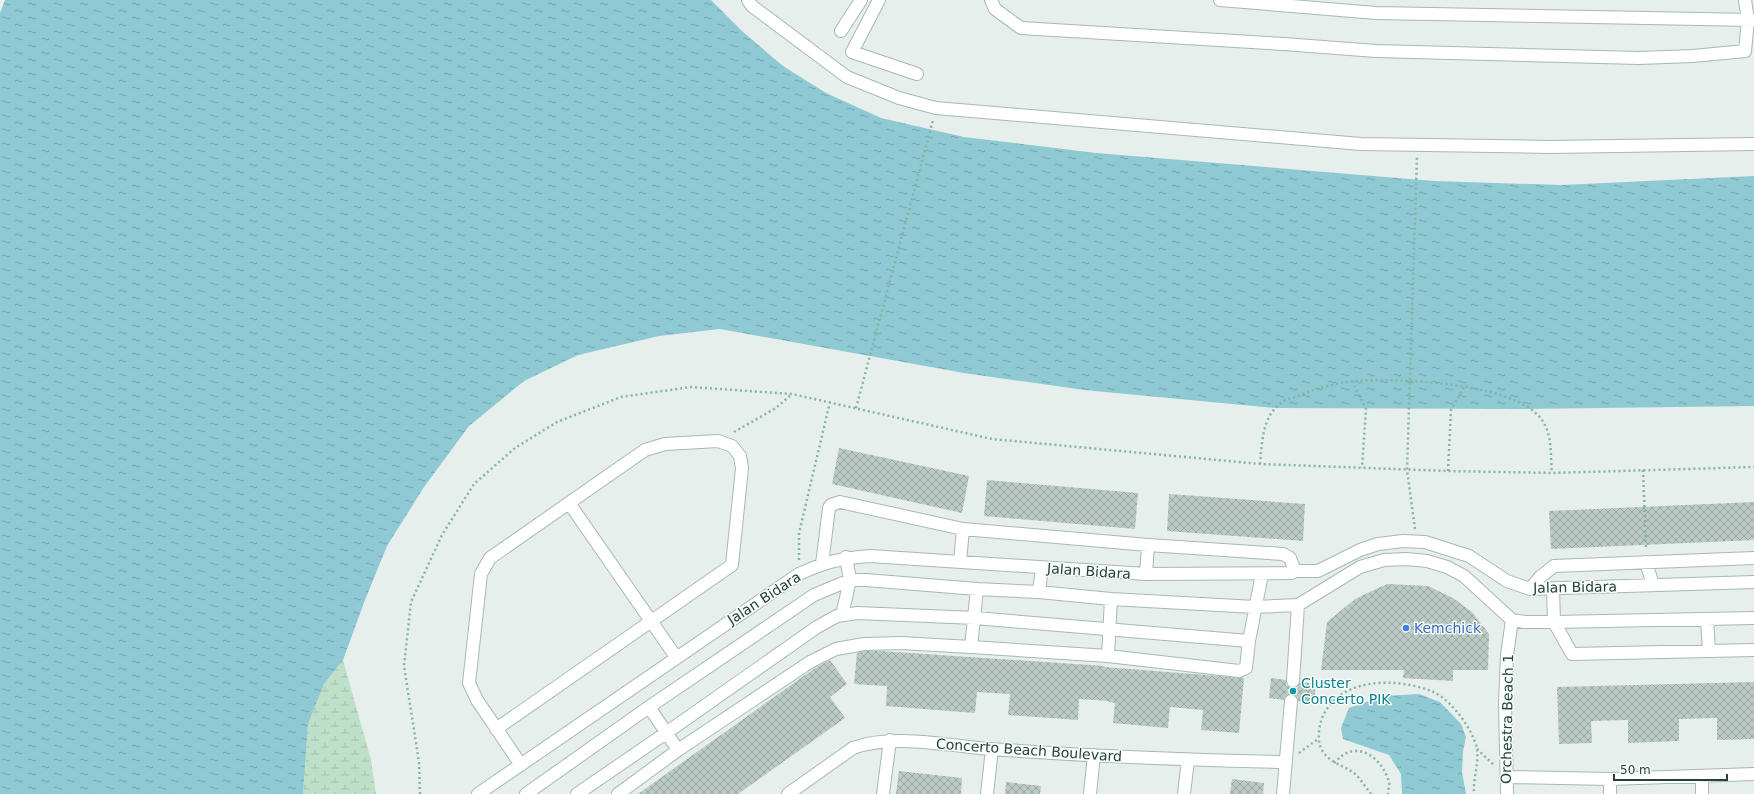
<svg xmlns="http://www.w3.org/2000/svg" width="1754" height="794" font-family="'DejaVu Sans',sans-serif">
  <defs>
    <pattern id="wetland-marsh" width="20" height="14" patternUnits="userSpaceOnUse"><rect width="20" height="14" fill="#bfe0c8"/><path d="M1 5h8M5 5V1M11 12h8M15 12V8" fill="none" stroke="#a4c1ad"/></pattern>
    <pattern id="water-ripples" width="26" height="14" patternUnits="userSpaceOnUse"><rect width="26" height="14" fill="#8ec9d4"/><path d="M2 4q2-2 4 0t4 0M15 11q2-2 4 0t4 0" fill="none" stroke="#74a5ad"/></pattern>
    <pattern id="building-cross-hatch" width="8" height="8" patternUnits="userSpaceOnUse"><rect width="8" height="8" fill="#bbcac4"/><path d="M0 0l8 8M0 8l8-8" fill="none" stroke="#98a6a0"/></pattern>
  </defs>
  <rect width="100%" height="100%" fill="#e6efeb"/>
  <path fill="url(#wetland-marsh)" d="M343,660L371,760L376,794H303L308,724L324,684Z"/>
  <path fill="url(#water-ripples)" d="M5,0H711L743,32L783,66L826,93L881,118L964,137L1096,153L1434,181L1562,185L1754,176V406L1524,409L1275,408L1084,390L964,373L720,329L659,336L578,355L524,381L469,426L424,487L387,546L365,600L343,660L324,684L308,724L303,794H0V13Z
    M1419,694L1440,702L1461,724L1466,737L1463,751L1462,772L1466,794H1402L1401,774L1389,755L1343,739L1341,728L1349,708L1383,696Z"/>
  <path fill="url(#building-cross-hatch)" d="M839,448L969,476L962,513L832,484Z
    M987,480L1138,493L1135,529L984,516Z
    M1169,494L1305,504L1303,541L1167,531Z
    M1754,502V540L1551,549L1549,511Z
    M1387,584L1428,586L1453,598L1472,612L1489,634L1488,670H1453V681L1403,678L1404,670H1321L1327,622L1355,599Z
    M865,651H880L1105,666L1104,667L1244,678L1239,733L1201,730L1203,710L1170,707L1168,728L1113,723L1115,703L1109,702V701L1079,699L1078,720L1008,715L1010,694L977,692L975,713L886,706L887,686L854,684L857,653Z
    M830,660L847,684L830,697L845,718L738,794H638L815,668Z
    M1271,678L1286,680V685L1292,688H1297L1300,682L1316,684L1314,703L1298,701V697L1292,694H1287L1284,700L1269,698Z
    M1754,682V739L1717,740V718L1679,719V741L1628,743V720L1591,721L1592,743L1559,744L1557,687Z
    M899,771L962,778L961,794H896Z
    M1232,779L1264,783L1263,794H1230Z
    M1006,782L1041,786L1040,794H1005Z"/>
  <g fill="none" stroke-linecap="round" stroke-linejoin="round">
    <path stroke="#bfccc8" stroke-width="12" stroke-dasharray="12 6" stroke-linecap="butt" d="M1291,701L1293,681"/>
    <g stroke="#a8b8b2" stroke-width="14">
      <path id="minor" d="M748,0L752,6L847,77L899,98L936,108L1361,144L1550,147L1754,144
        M879,0L852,52L917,74
        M991,0L995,9L1021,28L1284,44L1376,51L1639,58L1693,56L1745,51L1748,20L1745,0
        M1220,0L1376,13L1754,20
        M841,31L861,0
        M569,503L676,657
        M960,562L963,529
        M1646,562L1653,585
        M822,564L829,508L831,505L840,502L963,529L1148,545L1283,554L1290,558L1295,571
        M1146,574L1148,545
        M1530,589L1540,577L1554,566L1754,558
        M1553,589L1554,622L1572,654L1754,650
        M1039,592L1042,568
        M842,615L850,580L846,557
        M1707,619L1709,651
        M971,647L977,589
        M1108,656L1111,599
        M1293,681L1298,605
        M649,707L678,750
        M496,729L732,565L742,468L740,456L732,446L718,441L665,444L645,450L490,558L481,574L469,683L477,700L521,765
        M1507,777L1610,779L1754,774
        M478,794L799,574C825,562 841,558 870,556L1146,574L1292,573L1295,571H1318L1360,550L1378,544L1403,541L1425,542L1469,556L1507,581L1530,589L1754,582
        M526,794L649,707L814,595L850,580H866L977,589L1039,592L1111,599L1255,607L1298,605L1360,567L1384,560L1406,559L1427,561L1447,567L1464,576L1512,620L1525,622H1554L1754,618
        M577,794L666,733L817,627L837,616L858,613L975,618L1249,641
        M618,794L678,750L810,662L836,649L864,644L901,643L971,647L1108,656L1239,671L1246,668L1249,641L1262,574
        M788,794L853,748C892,733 949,746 991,749C1089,756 1188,760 1286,762
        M883,794L890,740
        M987,794L992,749
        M1090,794L1094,755
        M1184,794L1188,760
        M1283,794L1291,701
        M1507,794L1505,703L1507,655L1512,620
        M1610,794V779
        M1702,794V776"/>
    </g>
    <path stroke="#86b3a5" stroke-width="2.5" stroke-dasharray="2 3" stroke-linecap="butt" d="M1352,381L1366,409L1362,468
      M856,408L933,120
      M734,432L776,408L792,394
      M1260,464C1262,443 1262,417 1281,403C1285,399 1293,398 1298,396C1315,389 1335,383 1354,381C1398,378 1515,382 1542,420C1553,436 1550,455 1552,473
      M1643,470L1646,549
      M1448,471L1451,410L1464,387
      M1415,529L1407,470L1417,157
      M799,560V533L830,402
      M1477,749L1494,765
      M1299,753L1318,739
      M1334,763C1340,757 1346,751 1355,751C1371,750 1385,767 1389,782C1390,785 1388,790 1388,794
      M420,794L419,762L404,666L411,602L442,535L474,484L515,448L557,422L621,397L691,387L792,394L992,439L1260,464L1448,471L1552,473L1754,467
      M1371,794C1366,788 1360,778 1354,773C1343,765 1327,762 1321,748C1317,740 1319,729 1321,721C1336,677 1395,677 1431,691C1450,698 1473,729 1477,749C1479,764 1473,779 1474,794"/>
    <use href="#minor" stroke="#fff" stroke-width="12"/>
  </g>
  <circle fill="#3f7fe0" stroke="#f7fbf9" stroke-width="1.5" cx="1406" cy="628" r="4"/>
  <circle fill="#0f9aa8" stroke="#f7fbf9" stroke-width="1.5" cx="1293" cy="691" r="4"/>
  <g text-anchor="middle" stroke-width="3" stroke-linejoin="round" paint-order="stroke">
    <g font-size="14" fill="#24423a" stroke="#f7fbf9">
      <text transform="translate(1089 571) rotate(4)" y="5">Jalan Bidara</text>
      <text transform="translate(1575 587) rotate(-1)" y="5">Jalan Bidara</text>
      <text transform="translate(764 598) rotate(-33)" y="5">Jalan Bidara</text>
      <text transform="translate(1507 719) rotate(-89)" y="5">Orchestra Beach 1</text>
      <text transform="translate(1029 750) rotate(4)" y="5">Concerto Beach Boulevard</text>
    </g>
    <g font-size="14" fill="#366cbe" stroke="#f7fbf9" text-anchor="start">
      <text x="1414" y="633">Kemchick</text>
    </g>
    <g font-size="14" fill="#0d838f" stroke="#f7fbf9" text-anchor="start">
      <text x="1301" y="688">Cluster<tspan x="1301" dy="16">Concerto PIK</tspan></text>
    </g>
  </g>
  <path d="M1614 774v6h113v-6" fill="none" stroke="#24423a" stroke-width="2"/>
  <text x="1620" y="774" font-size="12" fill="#24423a" stroke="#f7fbf9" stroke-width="3" paint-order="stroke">50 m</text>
</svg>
